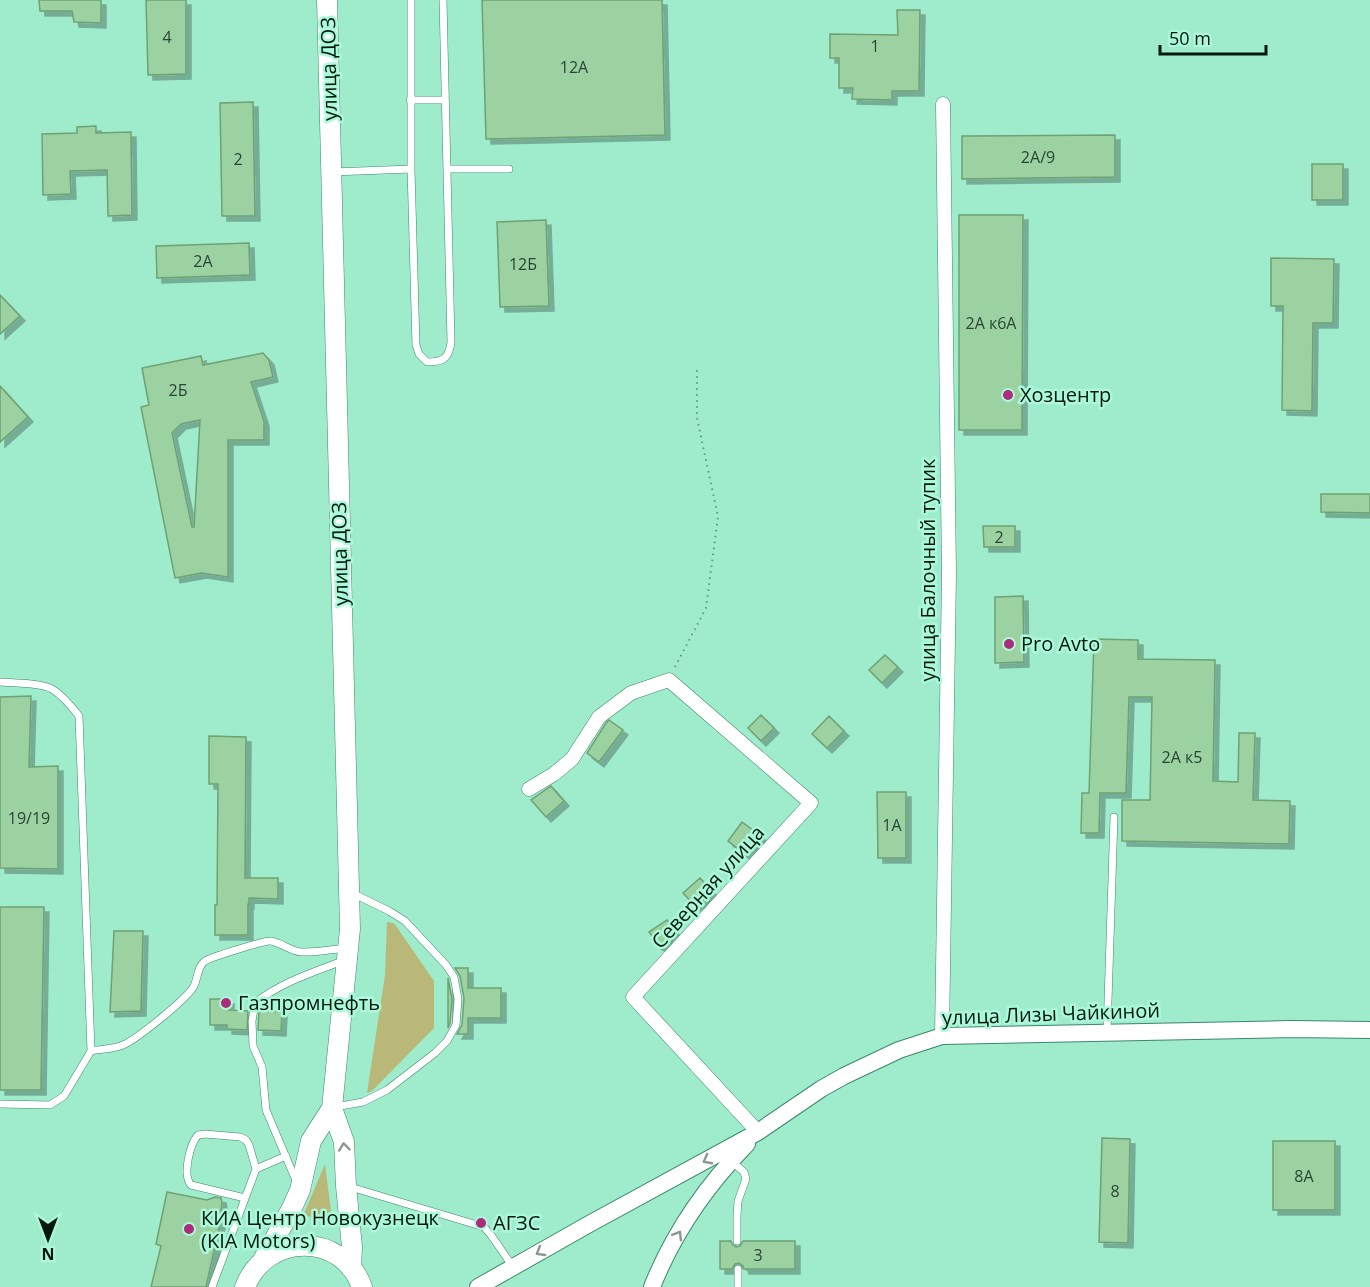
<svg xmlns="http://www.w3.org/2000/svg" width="1370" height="1287" font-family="'Open Sans',sans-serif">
  <defs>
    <filter id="shadow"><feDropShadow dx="5" dy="5" stdDeviation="0" flood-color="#0004"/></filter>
  </defs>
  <rect width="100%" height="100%" fill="#9feccd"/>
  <path fill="#b9b878" d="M387,922L394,923L434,981V1028L372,1091L367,1093L385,975Z
    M325,1164L332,1219L303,1216Z"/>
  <path fill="#9cd1a1" stroke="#6ea173" stroke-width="1.5" fill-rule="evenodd" filter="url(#shadow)" d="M39,0H101V23L74,22L72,11H40Z
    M146,0H186V74L148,75Z
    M482,0H662L665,135L486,139Z
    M897,10H920L919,91H892V100L852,99L853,88H839V58H830V34L898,35Z
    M253,102L255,216H222L220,103Z
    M96,126V133L131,132L132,215L108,216L107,170L70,171L71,194L43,195L42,134L77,133V127Z
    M1115,135V177L962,179V136Z
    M1312,164H1343V200H1312Z
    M959,215H1023L1022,430H959Z
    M546,220L549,306L500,307L497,222Z
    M249,243L250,275L157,278L156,246Z
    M1271,258L1334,259L1333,323H1313L1312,411L1282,410L1283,306H1271Z
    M0,295L20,316L0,334Z
    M263,353L269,360L273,377L251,382L264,421V440H228V577L202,573L175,578L141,407L149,405L142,368L201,356L203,365ZM200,420L194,527H192L172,433L181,424Z
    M0,386L28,417L0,442Z
    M1321,494H1370V513L1321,512Z
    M983,526H1015V547H984Z
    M1023,596L1024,662L995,663V597Z
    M1094,639L1138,640V659L1215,660L1213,781L1238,782L1239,733H1255L1253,800L1290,801L1289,844L1122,841V800H1150L1152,697H1129L1126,793H1100L1099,833H1081L1082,793H1089Z
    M885,655L898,667L882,683L869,670Z
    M31,696L29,767L58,766V869L0,868V697Z
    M761,715L774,728L761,741L748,728Z
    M829,716L844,731L827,748L812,734Z
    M609,720L623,730L599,762L587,753L606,723Z
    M209,736L246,737L245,878H278V899L249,898V904H248V935H215V905H217L218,784H209Z
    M551,786L564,801L546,817L531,800Z
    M877,792H906V858H878Z
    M742,822L761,836L746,855L728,841Z
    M700,878L712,891L695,906L683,893Z
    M0,907H44L41,1090H0Z
    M667,920L678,935L669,944L662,950L649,932Z
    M114,931H143L141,1011L110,1012Z
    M455,968H468V988H501V1018H468V1034H457L462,1025L464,998L460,976Z
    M448,978L452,999L450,1023L448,1028Z
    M210,999H229V1010L248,1011L247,1030L227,1029V1025H210Z
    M259,1011L282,1012L281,1031L258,1030Z
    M1102,1138L1130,1139L1128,1243L1099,1242Z
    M1273,1141H1335V1210H1273Z
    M167,1192L207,1200L215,1197L221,1198L222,1203L221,1211L222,1214L206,1287H151L161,1246L156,1244Z
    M720,1241H731L732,1244L736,1247L740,1246L743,1241H795V1269H744L743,1266L739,1263L735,1264L732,1269H720Z"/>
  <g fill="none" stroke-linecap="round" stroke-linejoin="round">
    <g stroke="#3b876c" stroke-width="8">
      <path id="service" d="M411,0V169L416,345L419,354L427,362C443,362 449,359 451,342L443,0
        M410,100H445
        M447,169H509
        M332,172L411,169
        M0,682C13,683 42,683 52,689C62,695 72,707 79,716L91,1051
        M1107,1032L1114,817
        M0,1104L50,1105L64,1096L91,1051C101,1049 114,1049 123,1045C137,1039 187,999 194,986C198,978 197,967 205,961C211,957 266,940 271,941C282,943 290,951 301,952C316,953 333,949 347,948
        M335,1107L363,1102L387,1090L435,1053L447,1041L456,1025L458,999L454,977L446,965L405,921L389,911L352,893
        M731,1161L744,1172L746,1179L738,1201L737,1216V1241
        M256,1169L286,1156
        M297,1183L266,1110L262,1067L253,1046L252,1021L255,1003C281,982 314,972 345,960
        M347,1186L484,1227L491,1235L513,1267
        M738,1269V1287
        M212,1287L256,1169L249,1145L246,1140L240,1137L205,1134L198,1135C190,1144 182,1175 191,1185L245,1198"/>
    </g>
    <g stroke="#3b876c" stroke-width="15">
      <path id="minor" d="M529,789L554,774L572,759L599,717L631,693L669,680L811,803L633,997L758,1132
        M942,1036L949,573L943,104"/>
    </g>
    <g stroke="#3b876c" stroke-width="18">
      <path id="tertiary" d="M478,1287L591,1223L758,1132L821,1089L844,1076L899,1050L942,1036L1291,1029L1370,1030
        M652,1287C673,1234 707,1185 747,1144"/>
    </g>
    <g stroke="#3b876c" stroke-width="21">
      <path id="secondary" d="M327,0L350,929L332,1108L344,1142L346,1186L352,1247L351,1268
        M263,1260L292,1208L300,1190L311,1141L332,1108
        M245,1287C266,1233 342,1231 362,1287"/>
    </g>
    <path stroke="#5f9780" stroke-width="2" stroke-dasharray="1.5 4.5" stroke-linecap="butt" d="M675,667L706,608L718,517L697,418V370"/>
    <use href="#service" stroke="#fff" stroke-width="7"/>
    <use href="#minor" stroke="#fff" stroke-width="14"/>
    <use href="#tertiary" stroke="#fff" stroke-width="16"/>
    <use href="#secondary" stroke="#fff" stroke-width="20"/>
  </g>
  <defs><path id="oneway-chevron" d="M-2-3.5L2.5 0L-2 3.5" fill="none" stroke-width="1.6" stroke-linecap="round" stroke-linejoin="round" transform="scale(1.5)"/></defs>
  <g stroke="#8c9793">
    <use href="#oneway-chevron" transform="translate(344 1147) rotate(-96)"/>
    <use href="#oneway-chevron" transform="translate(707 1160) rotate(152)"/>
    <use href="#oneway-chevron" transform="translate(678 1235) rotate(-58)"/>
    <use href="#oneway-chevron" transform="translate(540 1252) rotate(150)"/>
  </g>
  <g fill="#ab2c7b" stroke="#acf9da" stroke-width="2">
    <circle cx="1008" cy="395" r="6"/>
    <circle cx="1009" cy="644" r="6"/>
    <circle cx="226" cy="1003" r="6"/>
    <circle cx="481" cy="1223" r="6"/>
    <circle cx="189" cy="1229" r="6"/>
  </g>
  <g text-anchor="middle" stroke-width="5" stroke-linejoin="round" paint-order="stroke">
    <g font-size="16" fill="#274633">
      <text x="167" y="43">4</text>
      <text x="875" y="52">1</text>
      <text x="574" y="73">12А</text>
      <text x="1038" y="163">2А/9</text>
      <text x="238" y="165">2</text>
      <text x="203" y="267">2А</text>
      <text x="523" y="270">12Б</text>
      <text x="991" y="329">2А к6А</text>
      <text x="178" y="396">2Б</text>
      <text x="999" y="543">2</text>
      <text x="1182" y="763">2А к5</text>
      <text x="29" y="824">19/19</text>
      <text x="892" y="831">1А</text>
      <text x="1304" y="1182">8А</text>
      <text x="1115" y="1197">8</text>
      <text x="758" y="1261">3</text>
    </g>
    <g font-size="20" fill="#00180e" stroke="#acf9da">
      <text transform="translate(329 69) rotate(-91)" y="7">улица ДОЗ</text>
      <text transform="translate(340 554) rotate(-91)" y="7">улица ДОЗ</text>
      <text transform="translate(928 570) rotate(-90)" y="7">улица Балочный тупик</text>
      <text transform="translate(708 887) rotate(-48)" y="7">Северная улица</text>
      <text transform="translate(1051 1014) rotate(-2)" y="7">улица Лизы Чайкиной</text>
    </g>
    <g font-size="20" fill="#00180e" stroke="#acf9da" text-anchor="start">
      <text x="1020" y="402">Хозцентр</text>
      <text x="1021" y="651">Pro Аvto</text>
      <text x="238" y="1010">Газпромнефть</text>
      <text x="201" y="1225">КИА Центр Новокузнецк<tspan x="201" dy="23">(KIA Motors)</tspan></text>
      <text x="493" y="1230">АГЗС</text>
    </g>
  </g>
  <g transform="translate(48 1239) rotate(180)" stroke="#acf9da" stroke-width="4.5" paint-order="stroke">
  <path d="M0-4.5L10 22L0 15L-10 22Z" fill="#00180e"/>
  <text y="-9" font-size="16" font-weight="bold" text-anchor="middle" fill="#00180e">N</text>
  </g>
  <path d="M1160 45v9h106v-9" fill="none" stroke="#00180e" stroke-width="3"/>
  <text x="1169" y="45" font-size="18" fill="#00180e" stroke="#acf9da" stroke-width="4.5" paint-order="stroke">50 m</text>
</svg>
